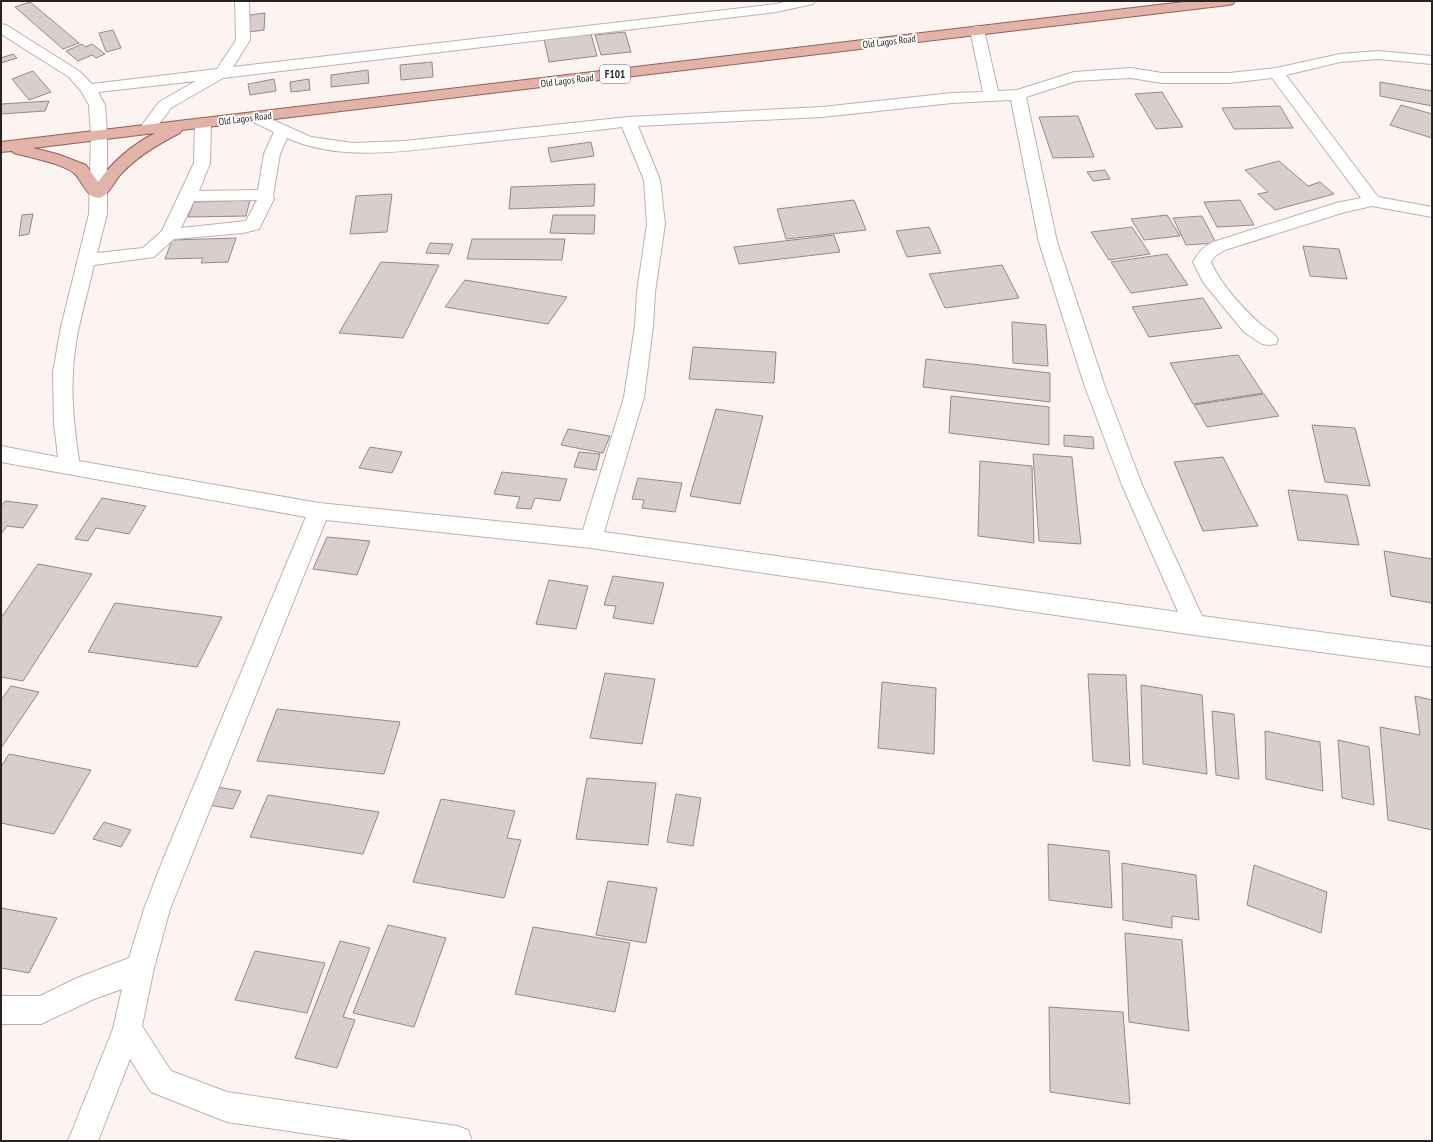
<svg xmlns="http://www.w3.org/2000/svg" width="1433" height="1142" font-family="'PT Sans Narrow',sans-serif">
  <rect width="100%" height="100%" fill="#fdf4f2"/>
  <path fill="#d8cfcd" stroke="#928988" d="M30,2L53,21L79,43L63,49L15,7Z
    M265,13L264,30L249,32L250,15Z
    M113,30L121,48L106,52L99,33Z
    M625,32L631,52L601,55L595,35Z
    M591,34L597,56L549,62L544,39Z
    M82,44L85,47L92,44L105,54L96,58L92,55L78,61L66,51Z
    M13,54L17,58L1,63V58Z
    M432,62L433,77L401,80L400,65Z
    M368,70L369,83L331,87V75Z
    M33,71L51,92L29,100L12,79Z
    M274,79L276,91L250,95L248,84Z
    M309,79L310,90L291,92L290,82Z
    M1380,82L1432,91V106L1380,96Z
    M1162,92L1183,127L1156,129L1135,94Z
    M49,101L45,111L1,114V104Z
    M1401,105L1432,114V138L1390,125Z
    M1280,106L1293,128L1234,129L1222,108Z
    M1078,116L1094,157L1053,158L1039,117Z
    M591,142L594,156L551,162L548,148Z
    M1279,161L1308,186L1320,182L1334,194L1275,210L1258,194L1268,192L1245,170Z
    M1105,170L1110,179L1093,181L1087,172Z
    M595,184L594,206L509,209L511,187Z
    M392,194L387,232L350,234L356,196Z
    M250,200L246,216L188,217L194,202Z
    M854,200L866,230L786,239L777,209Z
    M1240,200L1254,225L1217,227L1204,202Z
    M33,214L29,234L19,236L22,215Z
    M553,215H595L594,234L550,233Z
    M1167,215L1180,236L1144,240L1131,219Z
    M1202,216L1216,243L1186,245L1173,218Z
    M929,227L941,253L907,257L896,231Z
    M1132,227L1150,254L1109,260L1091,232Z
    M834,235L840,252L739,264L734,247Z
    M236,238L228,262L201,263L203,258L165,259L172,240Z
    M472,239H565L562,260L467,259Z
    M430,243L453,244L449,254L426,253Z
    M1303,246L1339,249L1347,279L1310,276Z
    M1167,254L1188,285L1131,293L1111,262Z
    M381,262L439,265L403,338L339,333Z
    M1002,265L1019,298L945,308L929,274Z
    M465,280L567,297L548,324L445,307Z
    M1203,298L1222,328L1149,337L1132,307Z
    M1012,322L1046,325L1048,366L1013,363Z
    M693,347L776,352L774,383L689,379Z
    M1238,355L1263,393L1193,404L1170,363Z
    M926,359L1050,373V402L923,387Z
    M1264,394L1279,416L1207,427L1194,405Z
    M951,396L1049,407V445L949,433Z
    M716,409L763,416L740,504L690,496Z
    M1312,425L1355,428L1370,486L1325,482Z
    M568,429L610,436L603,453L561,445Z
    M1064,435L1093,437L1094,449L1064,446Z
    M370,447L402,452L392,473L359,468Z
    M579,452L600,454L596,470L574,467Z
    M1033,454L1072,457L1081,544L1039,541Z
    M1223,457L1258,526L1203,531L1174,462Z
    M980,461L1032,466L1034,543L978,536Z
    M502,472L567,479L560,501L535,498L531,509L516,508L520,497L494,494Z
    M638,478L682,483L675,512L642,508L644,500L632,499Z
    M1288,490L1347,495L1359,545L1298,540Z
    M102,498L146,506L129,534L96,528L88,541L75,539Z
    M5,501L38,505L23,528L7,526L1,534V506Z
    M327,537L370,541L357,575L313,569Z
    M1384,551L1432,559V603L1391,596Z
    M38,564L92,574L23,681L1,677V618Z
    M613,576L664,583L653,624L613,618L616,606L604,605Z
    M549,580L588,586L576,629L536,624Z
    M115,603L222,617L197,667L88,652Z
    M605,673L655,679L642,744L590,738Z
    M1088,674L1126,675L1130,766L1093,761Z
    M882,682L936,688L934,754L878,748Z
    M1141,685L1202,695L1207,774L1143,764Z
    M11,686L39,692L1,748V700Z
    M1415,696L1432,700V830L1388,820L1380,727L1420,735Z
    M277,709L400,722L384,774L257,761Z
    M1212,711L1234,714L1239,779L1216,775Z
    M1265,731L1320,742L1323,791L1266,779Z
    M1338,740L1369,747L1374,805L1342,798Z
    M9,754L91,770L54,834L1,823V767Z
    M587,778L656,783L648,845L576,839Z
    M211,786L241,791L233,809L202,804Z
    M676,794L701,798L693,846L667,842Z
    M268,795L379,812L363,854L250,837Z
    M441,799L515,811L507,838L521,840L504,898L413,882Z
    M104,822L131,830L121,847L93,839Z
    M1048,844L1109,851L1112,908L1049,900Z
    M1122,863L1196,875L1199,920L1172,916V928L1123,920Z
    M1254,865L1327,892L1321,933L1247,905Z
    M608,881L657,888L646,943L596,935Z
    M1,908L57,918L29,973L1,968Z
    M388,925L446,938L414,1027L353,1013Z
    M533,927L630,943L615,1012L515,994Z
    M1125,933L1182,940L1189,1031L1129,1022Z
    M340,941L370,948L343,1017L355,1020L337,1068L295,1058Z
    M255,951L325,963L307,1013L235,1000Z
    M1049,1007L1123,1012L1130,1104L1050,1092Z"/>
  <g fill="none" stroke-linecap="round" stroke-linejoin="round">
    <g stroke="#bab1af" stroke-width="2">
      <path id="minor" d="M235,1H249L250,40L233,67L776,4L789,1H815L813,4L776,12L223,78L171,108L153,132L147,134L141,132L139,129L159,102L196,81L98,92L105,105L107,135V214L97,253L143,248L162,231L194,163L195,123L197,120L203,118L209,120L211,123L210,163L199,191L258,190L264,154L274,132L249,120L247,117L249,114L255,112L311,137L353,143L404,141L628,117L822,107L952,93L983,92L970,30L972,27L977,26L982,27L984,30L998,91L1017,90L1074,72L1131,68L1162,73H1229L1276,68L1340,54L1378,51L1432,56V64L1378,59L1340,62L1286,75L1378,197L1432,207V217L1372,206L1345,212L1225,250L1215,256L1211,262C1220,283 1240,305 1257,321C1264,328 1273,331 1278,339L1276,344L1269,345L1262,344L1244,332L1203,282L1193,262C1199,252 1203,247 1213,242L1336,203L1361,198L1272,78L1229,83H1162L1131,78L1111,79L1076,81L1026,97L1057,242L1104,384L1142,485L1202,616L1432,647V667L1195,635L591,548L326,520L170,909L154,968L142,1026L171,1071L227,1092L457,1126L468,1130L472,1141H357L227,1122L151,1092L130,1059L98,1141H68L113,1029L122,989L94,999L41,1024H1V996H40L77,978L129,958L144,909L162,862L306,517L1,462V446L58,457L54,423L53,372L61,327L89,214L91,135L89,105L81,91L69,77L1,34V24L6,25L79,71L92,84L217,69L236,40ZM1011,100L1039,242L1084,384L1122,485L1178,612L604,532L644,397L653,326L655,292L665,224L660,180L638,126L822,117L952,103ZM622,127L644,180L647,224L637,292L635,326L624,397L583,530L319,503L79,461C75,432 71,402 73,373C74,336 86,300 94,265L154,257L174,239L243,233L259,229L274,199L273,195L280,154L287,138C344,164 417,149 477,143C525,138 574,133 622,127ZM257,200L246,221L181,228L194,201Z"/>
    </g>
    <g stroke="#936055" stroke-width="2">
      <path id="major" d="M1192,1H1235L1233,4L1228,5L182,130L180,133C158,144 136,157 120,175C113,183 106,202 94,197C86,194 81,180 75,174C65,164 28,157 14,153L12,151L1,152V142ZM155,133C132,145 113,161 98,182L86,165L57,154L33,148Z"/>
    </g>
    <use href="#minor" fill="#fff" fill-rule="evenodd"/>
    <use href="#major" fill="#e1b3a9" fill-rule="evenodd"/>
  </g>
  <g text-anchor="middle" stroke-width="4" stroke-linejoin="round" paint-order="stroke">
    <g font-size="10" fill="#272323" stroke="#fff">
      <text transform="translate(889 41) rotate(-7)" y="4">Old Lagos Road</text>
      <text transform="translate(567 80) rotate(-7)" y="4">Old Lagos Road</text>
      <text transform="translate(245 118) rotate(-7)" y="4">Old Lagos Road</text>
    </g>
    <rect fill="#fff" stroke="#686565" stroke-width="1" x="600" y="65" width="30" height="18" rx="3"/>
    <g font-size="11" font-weight="bold" fill="#272323">
      <text x="615" y="78">F101</text>
    </g>
  </g>
  <rect width="1433" height="1142" fill="none" stroke="#272323" stroke-width="4"/>
</svg>
